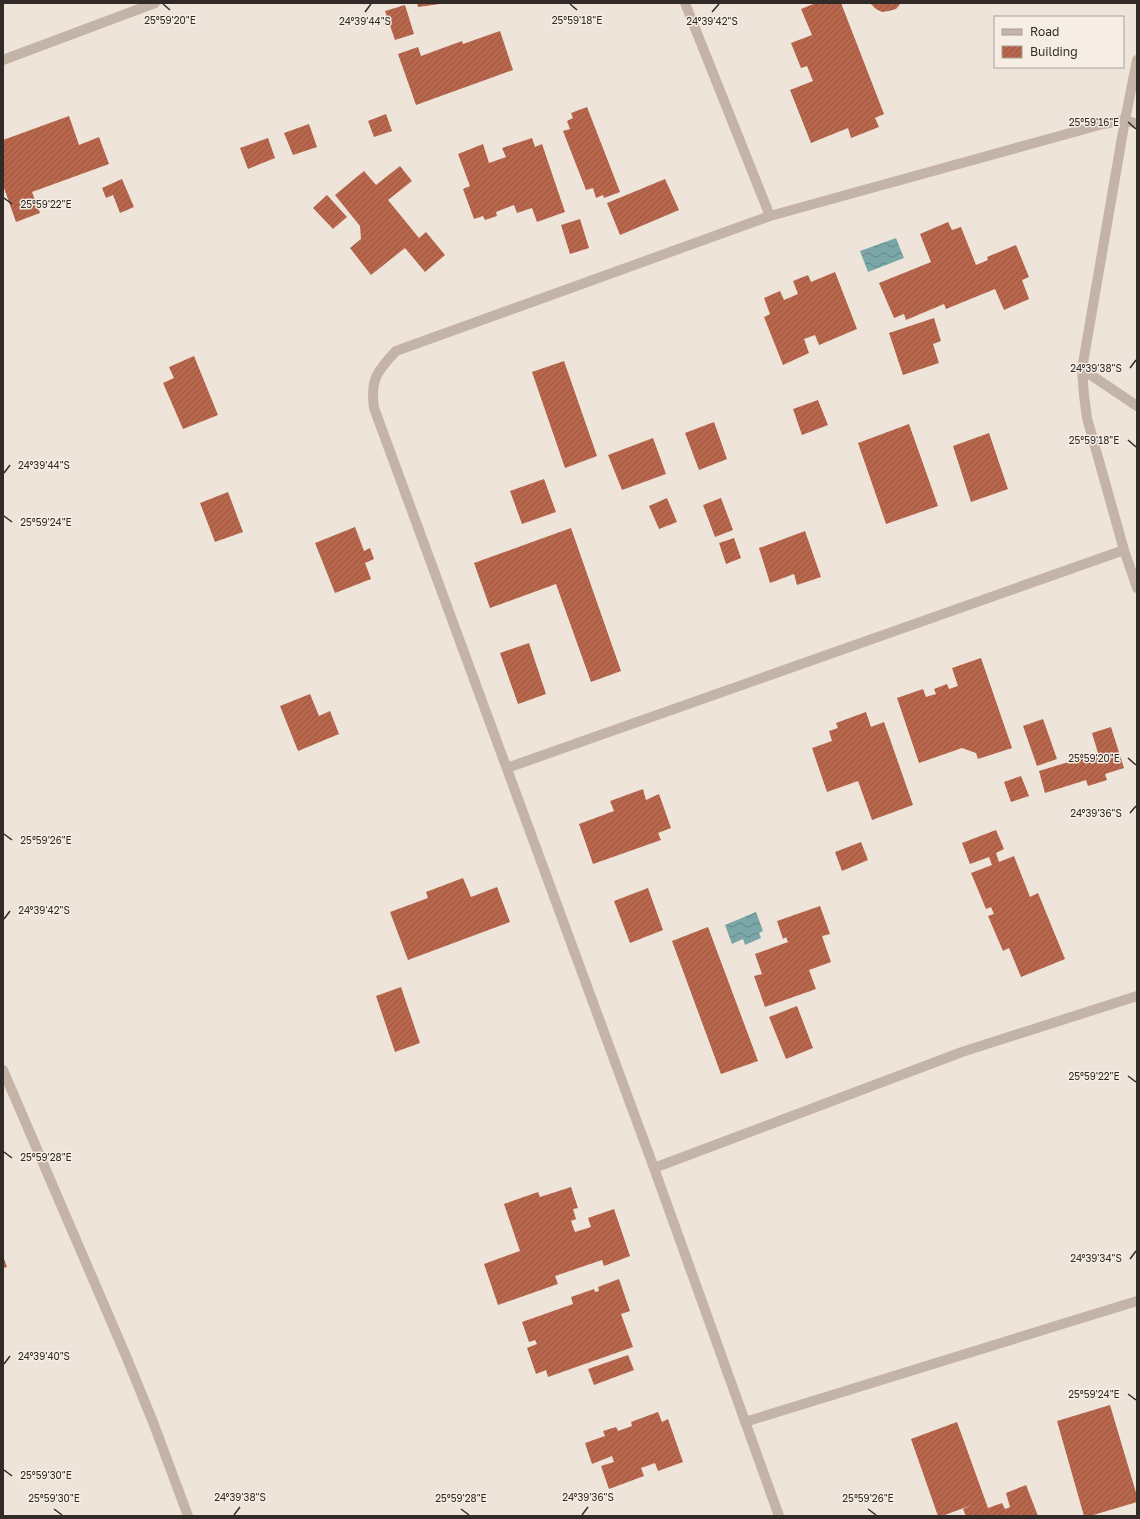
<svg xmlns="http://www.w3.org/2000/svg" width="1140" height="1519" font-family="'Golos Text',sans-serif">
  <defs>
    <pattern id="water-waves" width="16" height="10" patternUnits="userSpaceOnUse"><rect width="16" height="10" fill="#7ba6a8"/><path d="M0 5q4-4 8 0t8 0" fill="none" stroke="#658789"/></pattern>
    <pattern id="building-hatch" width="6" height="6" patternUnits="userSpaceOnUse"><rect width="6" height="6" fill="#b8674d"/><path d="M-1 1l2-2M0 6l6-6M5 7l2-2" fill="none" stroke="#965540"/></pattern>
  </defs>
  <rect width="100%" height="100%" fill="#eee4d9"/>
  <path fill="url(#water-waves)" d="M896,238L904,258L868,272L860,251Z
    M756,912L763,931L759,933L761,938L745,945L743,939L732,944L725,925Z"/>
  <path fill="url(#building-hatch)" d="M417,3H440V4L418,7Z
    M816,3H841L884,114L875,118L879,127L851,138L848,128L811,143L790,90L813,81L807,66L801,68L791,43L812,35L801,9Z
    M870,3H901L896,9L889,11L882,12L876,9Z
    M405,5L414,34L395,40L385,11Z
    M500,31L513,70L416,105L398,54L418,47L421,56L462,41L463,44Z
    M587,107L620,192L604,198L603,195L596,198L593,188L586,190L563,131L570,129L567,121L573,118L571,113Z
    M386,114L392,131L374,137L368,121Z
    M69,116L79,145L99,137L109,164L32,192L40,213L16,222L3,185V140Z
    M309,124L317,147L293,155L284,133Z
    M268,138L275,158L248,169L240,148Z
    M532,138L535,147L542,144L565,212L537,222L532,208L517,213L514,205L496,212L497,216L485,220L483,216L474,219L463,189L470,186L458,154L483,144L489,163L506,157L502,148Z
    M400,166L412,181L388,200L419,238L426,232L445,255L425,272L405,248L371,275L350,248L361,239L360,226L335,195L364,171L376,185Z
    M122,179L134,207L120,213L113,195L106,198L102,188Z
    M665,179L679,210L620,235L607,203Z
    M327,195L347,217L333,229L313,208Z
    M580,219L589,248L570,254L561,225Z
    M948,222L952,230L961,227L976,265L988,260L987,257L1016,245L1029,277L1022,280L1029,299L1004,310L995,289L946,309L944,304L906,320L904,314L894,318L879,283L931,262L920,234Z
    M835,272L857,329L819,345L815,335L804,339L809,353L783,365L764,317L770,314L764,298L780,291L784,300L798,294L793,281L808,275L811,282Z
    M934,318L941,341L933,344L939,363L903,375L889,333Z
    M194,356L218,415L183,429L163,383L174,378L169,367Z
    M564,361L597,456L565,468L532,372Z
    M818,400L828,425L802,435L793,409Z
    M714,422L727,459L699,470L685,433Z
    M909,424L938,506L886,524L858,443Z
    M989,433L1008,489L971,502L953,446Z
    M653,438L666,474L622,490L608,455Z
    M544,479L556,512L522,524L510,491Z
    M228,492L243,532L215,542L200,503Z
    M667,498L677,522L659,529L649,506Z
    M721,498L733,530L715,537L703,505Z
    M355,527L364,551L370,548L374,559L365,563L371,579L335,593L315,543Z
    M571,528L621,671L591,682L556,584L490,608L474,563Z
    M805,531L821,577L797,585L794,574L770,583L759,548Z
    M734,538L741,558L726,564L719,543Z
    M529,643L546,694L518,704L500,653Z
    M981,658L1012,748L978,759L976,753L962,748L919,763L897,698L923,689L926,697L936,694L934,689L947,684L949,689L958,686L952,668Z
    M310,694L319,716L330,711L339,734L298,751L280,706Z
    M866,712L871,727L884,722L913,805L872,820L858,781L827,792L812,748L832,741L829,731L838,728L836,723Z
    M1043,719L1057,759L1037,766L1023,726Z
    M1111,727L1124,768L1105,774L1107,780L1088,786L1086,780L1045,793L1039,771L1098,753L1092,733Z
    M1021,776L1029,796L1011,802L1004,782Z
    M643,789L646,800L659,794L671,828L658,833L661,840L593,864L579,824L614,811L610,801Z
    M996,830L1004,849L996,853L999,862L1014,856L1030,897L1038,893L1065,959L1021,977L1009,948L1003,951L988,916L994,914L991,907L986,909L971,873L992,865L989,857L970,864L962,843Z
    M861,842L868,860L842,871L835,852Z
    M463,878L471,897L497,887L510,922L408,960L390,912L428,898L426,892Z
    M648,888L663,930L630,943L614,901Z
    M820,906L830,934L822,936L831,962L809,970L816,989L765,1007L754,976L762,974L755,954L788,942L786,937L783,939L777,921Z
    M708,927L758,1061L721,1074L672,941Z
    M401,987L420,1043L395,1052L376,996Z
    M797,1006L813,1048L786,1059L769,1017Z
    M571,1187L578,1208L573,1209L576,1219L571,1221L575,1232L591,1227L588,1218L614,1209L630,1256L604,1266L602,1260L555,1276L558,1284L498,1305L484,1264L520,1251L504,1204L538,1192L540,1197Z
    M3,1256L7,1267L3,1268Z
    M619,1279L630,1311L621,1314L633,1347L548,1377L546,1370L536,1374L527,1348L537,1344L535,1340L529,1342L522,1322L573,1304L571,1297L594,1289L595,1292L599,1291L598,1287Z
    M628,1355L634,1370L594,1385L588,1369Z
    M1110,1405L1137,1496V1502L1090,1516H1084L1057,1421Z
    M658,1412L662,1422L668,1419L683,1462L658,1471L655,1463L641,1468L644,1476L609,1489L601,1466L614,1462L612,1456L592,1464L585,1443L605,1436L603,1431L616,1427L618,1431L632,1426L631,1422Z
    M957,1422L988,1508L1002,1503L1005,1509L1010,1507L1006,1493L1026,1485L1038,1516H966L963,1509L972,1505L942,1516H938L911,1439Z"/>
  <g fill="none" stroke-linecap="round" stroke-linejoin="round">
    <path stroke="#c4b4a7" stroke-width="10" d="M685,3L770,216
      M3,60L155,3
      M1137,60L1125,120L1082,369L1084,395L1087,418L1124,550L1137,588
      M1082,369L1137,406
      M507,768L1124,550
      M3,1070L126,1356L153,1422L188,1516
      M654,1168L962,1052L1137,996
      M745,1422L1137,1301
      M779,1516L654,1168L374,408C370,380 377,371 396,351L770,216L1103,124L1125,120L1137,124"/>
  </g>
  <path fill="none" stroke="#322a26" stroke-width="1.5" d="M163,4L170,10M570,4L577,10M365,12L371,4M712,12L719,4M1128,122L1136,129M4,198L12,204M1130,368L1136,360M1128,440L1136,447M4,473L10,465M4,516L12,522M1128,758L1136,765M1130,813L1136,806M4,834L12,840M4,919L10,911M1128,1076L1136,1082M4,1152L12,1158M1130,1259L1136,1251M4,1364L10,1356M1128,1394L1136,1400M4,1470L12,1476M54,1509L62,1515M461,1509L469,1515M868,1509L876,1515M234,1515L240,1507M582,1515L588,1507"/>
  <g font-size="10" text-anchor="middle" fill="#322a26" stroke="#f6eee5" stroke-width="3" stroke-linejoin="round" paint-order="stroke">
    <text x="170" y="24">25°59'20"E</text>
    <text x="577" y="24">25°59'18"E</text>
    <text x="365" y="25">24°39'44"S</text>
    <text x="712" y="25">24°39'42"S</text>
    <text x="1094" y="126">25°59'16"E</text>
    <text x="46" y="208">25°59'22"E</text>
    <text x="1096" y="372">24°39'38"S</text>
    <text x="1094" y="444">25°59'18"E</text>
    <text x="44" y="469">24°39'44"S</text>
    <text x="46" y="526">25°59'24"E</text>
    <text x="1094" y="762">25°59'20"E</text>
    <text x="1096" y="817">24°39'36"S</text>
    <text x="46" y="844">25°59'26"E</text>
    <text x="44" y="914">24°39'42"S</text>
    <text x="1094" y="1080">25°59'22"E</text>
    <text x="46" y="1161">25°59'28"E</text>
    <text x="1096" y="1262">24°39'34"S</text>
    <text x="44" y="1360">24°39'40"S</text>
    <text x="1094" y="1398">25°59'24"E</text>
    <text x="46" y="1479">25°59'30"E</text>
    <text x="240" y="1501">24°39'38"S</text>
    <text x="588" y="1501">24°39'36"S</text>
    <text x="54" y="1502">25°59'30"E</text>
    <text x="461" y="1502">25°59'28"E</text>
    <text x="868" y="1502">25°59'26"E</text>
  </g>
  <rect width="1140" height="1519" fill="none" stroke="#322a26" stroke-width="8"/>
  <rect x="994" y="16" width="130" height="52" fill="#f6eee5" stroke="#a8a099"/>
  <rect x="1002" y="29" width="20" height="6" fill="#c4b4a7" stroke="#a8a099"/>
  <text x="1030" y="36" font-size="12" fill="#322a26">Road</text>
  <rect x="1002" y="46" width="20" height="12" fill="url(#building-hatch)" stroke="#a8a099"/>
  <text x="1030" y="56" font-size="12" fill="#322a26">Building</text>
</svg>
